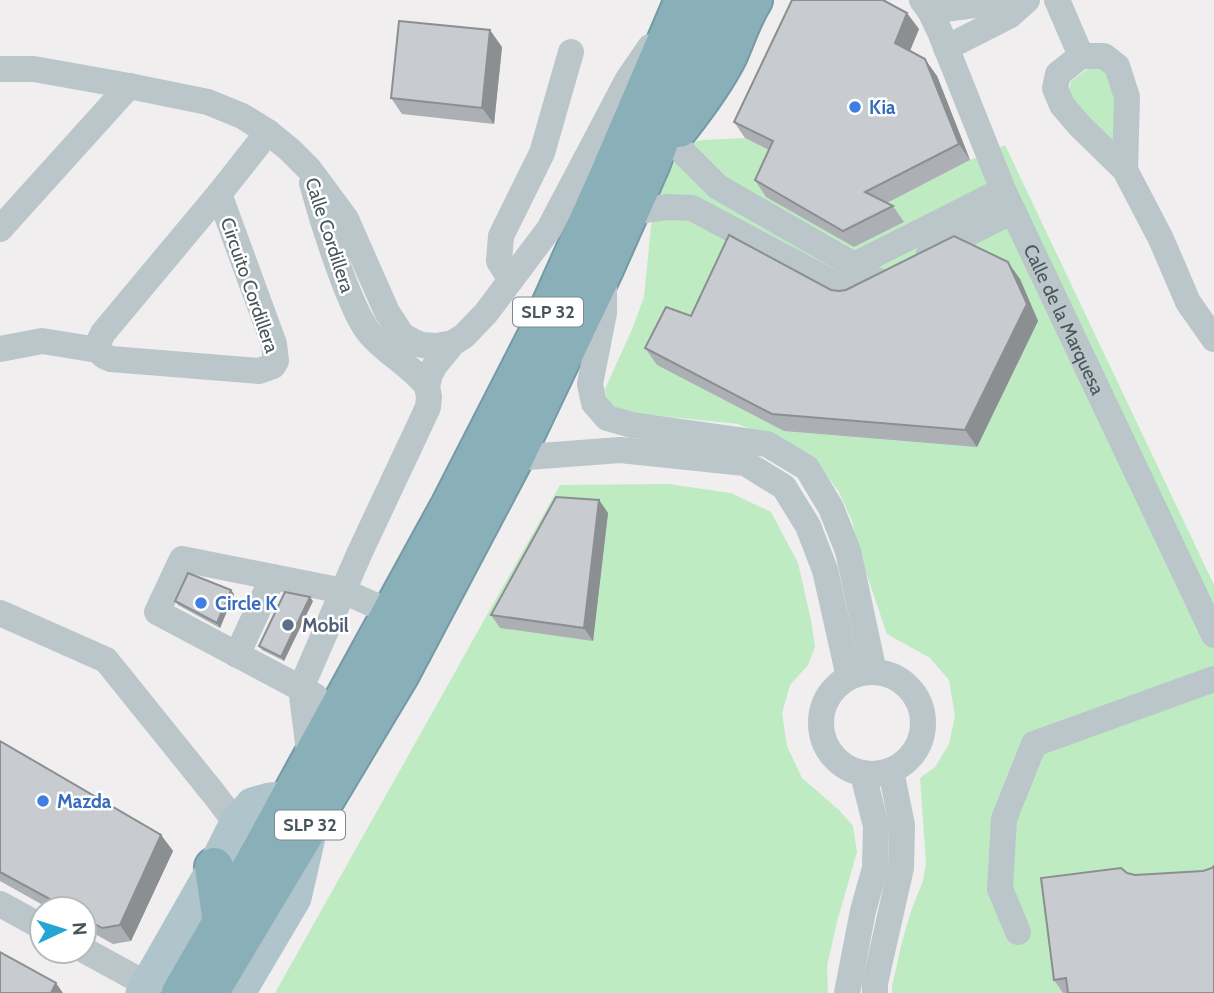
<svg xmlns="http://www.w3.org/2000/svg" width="1214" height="993" font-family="Cabin,sans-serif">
  <rect width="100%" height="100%" fill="#f0eeee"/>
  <path fill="#bfebc3" d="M1102,66L1114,72L1120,154L1068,95L1071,81L1086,70Z
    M745,138L883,205L970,160L1005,145L1214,585V875L1065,993H892V986L902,942L912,908L923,881L926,863L920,778L935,767L949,744L955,716L949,680L930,658L887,634L862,561L852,521L839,492L821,468L790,446L738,424L622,412L608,403L605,389L633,327L644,297L651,226L660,193L683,144L703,140Z
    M668,484L731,493L771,512L798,563L811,620L815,647L808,665L790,685L782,713L787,746L802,778L839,810L853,826L857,852L837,922L827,966L828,993H275L560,485Z"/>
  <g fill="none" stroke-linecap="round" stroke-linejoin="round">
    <g stroke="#749aa5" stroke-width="42">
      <path id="highway" d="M679,128C697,105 715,81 728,55C736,37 742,17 753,0
        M214,867L222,922
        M181,993L222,922L450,506L537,336L607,180L684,0
        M209,993L400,674L514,458L604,269L651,163L712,0"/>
    </g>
    <g stroke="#bac6ca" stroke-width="26">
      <path id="s1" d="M922,0L930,11L940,32L1003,190L1214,635"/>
      <path d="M1057,0L1081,56"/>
      <path d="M930,11L1004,1L1026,0"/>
      <path d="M946,48L1009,16L1027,0"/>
      <path d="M0,69H34L129,86L208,102L242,116L268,132L290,150L309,169L346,219L387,312L402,335L412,341L422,345L437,346L453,343"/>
      <path d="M670,139L718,187L854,265L1003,190"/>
      <path d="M1125,170L1127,97L1117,66L1104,56H1081L1058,74L1055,88L1062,105L1080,126L1125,170L1161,239L1188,302L1214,339"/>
      <path d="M312,183C322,220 332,251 346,287C353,303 359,321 371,335C388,354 411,366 427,386"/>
      <path d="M629,212L668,207L692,208L850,292L876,280"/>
      <path d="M0,229L129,86"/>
      <path d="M929,253L1013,211"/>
      <path d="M511,280L499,261L501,236L542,153L571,52"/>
      <path d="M604,282V313L590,384L594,403L607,418L632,425L767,444L807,468L831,508L848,551L874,672"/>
      <path d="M0,349L42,341L98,350L104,356L111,359L259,371L273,366L276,361L274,344L219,194"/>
      <path d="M98,350L99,341L103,333L219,194L268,132"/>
      <path d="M514,458L620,450L745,463L784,487L808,526L825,570L849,677"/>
      <path d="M0,613L106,660L214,794L236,823L252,834"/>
      <path d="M237,655L273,577"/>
      <circle cx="872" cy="723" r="51"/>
      <path d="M315,696L157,612L182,559L343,591L390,612"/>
      <path d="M310,759L301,688L360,552L423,418L428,407L429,397L427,386L430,374L435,365L453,343L464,336L486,313L549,229L628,79L650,47"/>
      <path d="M0,904L42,927"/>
      <path d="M1018,932L1000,889L1004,819L1034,744L1214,679"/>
      <path d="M84,950L146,984"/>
      <path d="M847,993L863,911L875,868L876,826L863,774"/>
      <path d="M875,993V983L901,868L902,825L891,771"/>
    </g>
    <path stroke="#afc5cb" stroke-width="33" d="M142,993L214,867L236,823L252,804L270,799L288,798
      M239,993L295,898L309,837"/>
    <use href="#highway" stroke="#89afb9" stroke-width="38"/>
  </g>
  <path fill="#acafb3" d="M919,29L910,51L937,76L970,160L887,203L893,206L904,222L854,247L766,197L755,180L769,150L745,138L734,122Z
    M502,47L494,124L402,114L391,98Z
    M1020,279L1038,321L977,447L784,431L657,365L645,348L691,316L839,291Z
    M599,500L608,513L593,641L500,628L491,615Z
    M234,594L220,628L178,605L175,601Z
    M313,601L284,661L262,650L259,646Z
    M0,741L161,835L173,851L131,941L113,944L84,928V909H50L0,881Z
    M1212,868L1214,993H1063L1054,980L1127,873L1135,875L1203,871Z"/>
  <path fill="#8c8f92" d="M907,13L919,29L906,60L895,43Z
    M490,30L502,47L494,124L482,108Z
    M925,59L937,76L970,160L959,144Z
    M1008,262L1020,279L1038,321L977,447L965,430Z
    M599,500L608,513L593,641L584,628Z
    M231,590L234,594L220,628L217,623Z
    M310,597L313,601L284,661L281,657Z
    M161,835L173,851L131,941L120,925Z
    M56,983L63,993H51Z"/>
  <path fill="#c8ccd0" stroke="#8c8f92" stroke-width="2" d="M792,0H883L907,13L895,43L925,59L959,144L865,192L893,206L843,231L755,180L773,141L734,122Z
    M399,21L490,30L482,108L391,98Z
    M729,235L831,290L839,291L846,290L954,236L1008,262L1027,304L965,430L772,414L645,348L666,307L691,316Z
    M556,497L599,500L584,628L491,615Z
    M188,573L231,590L217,623L175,601Z
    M285,592L310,597L281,657L259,646Z
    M0,741L161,835L120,925L102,928L84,918V909H68L0,872Z
    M1214,866V993H1068L1066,978L1054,980L1041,878L1121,868L1127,873L1135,875L1203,871L1212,868Z
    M0,952L56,983L51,993H0Z"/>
  <g fill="#3f7fe0" stroke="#fff" stroke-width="2.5">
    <circle cx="855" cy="107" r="7"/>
    <circle cx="201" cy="603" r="7"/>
    <circle cx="43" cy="801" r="7"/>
  </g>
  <circle fill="#5c6f8a" stroke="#fff" stroke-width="2.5" cx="288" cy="625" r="7"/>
  <g text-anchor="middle" stroke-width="5" stroke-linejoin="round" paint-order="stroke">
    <g fill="#fff" stroke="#7e898c" stroke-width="2">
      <rect x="513" y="297.5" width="70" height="29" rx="5"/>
      <rect x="275" y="810.5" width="70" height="29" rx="5"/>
    </g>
    <g font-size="18" font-weight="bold" fill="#47565a">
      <text x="548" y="318">SLP 32</text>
      <text x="310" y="831">SLP 32</text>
    </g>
    <g font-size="19" font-weight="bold" fill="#366cbe" stroke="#fff" text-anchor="start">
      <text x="869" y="114">Kia</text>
      <text x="215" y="610">Circle K</text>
      <text x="57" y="808">Mazda</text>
    </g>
    <g font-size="19" fill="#47565a" stroke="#fff">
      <text transform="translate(330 235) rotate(72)" y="7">Calle Cordillera</text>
      <text transform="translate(250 285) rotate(71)" y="7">Circuito Cordillera</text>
      <text dy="7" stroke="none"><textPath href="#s1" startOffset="350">Calle de la Marquesa</textPath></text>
    </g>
    <g font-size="19" font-weight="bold" fill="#4e5e75" stroke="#fff" text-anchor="start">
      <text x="302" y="632">Mobil</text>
    </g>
  </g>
  <g transform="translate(63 930) rotate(86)"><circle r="33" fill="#ffffff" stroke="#b5bbbd" stroke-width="2"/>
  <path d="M0-5L12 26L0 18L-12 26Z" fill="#26a4d2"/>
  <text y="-10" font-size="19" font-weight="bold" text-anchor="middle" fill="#47565a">N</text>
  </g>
</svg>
